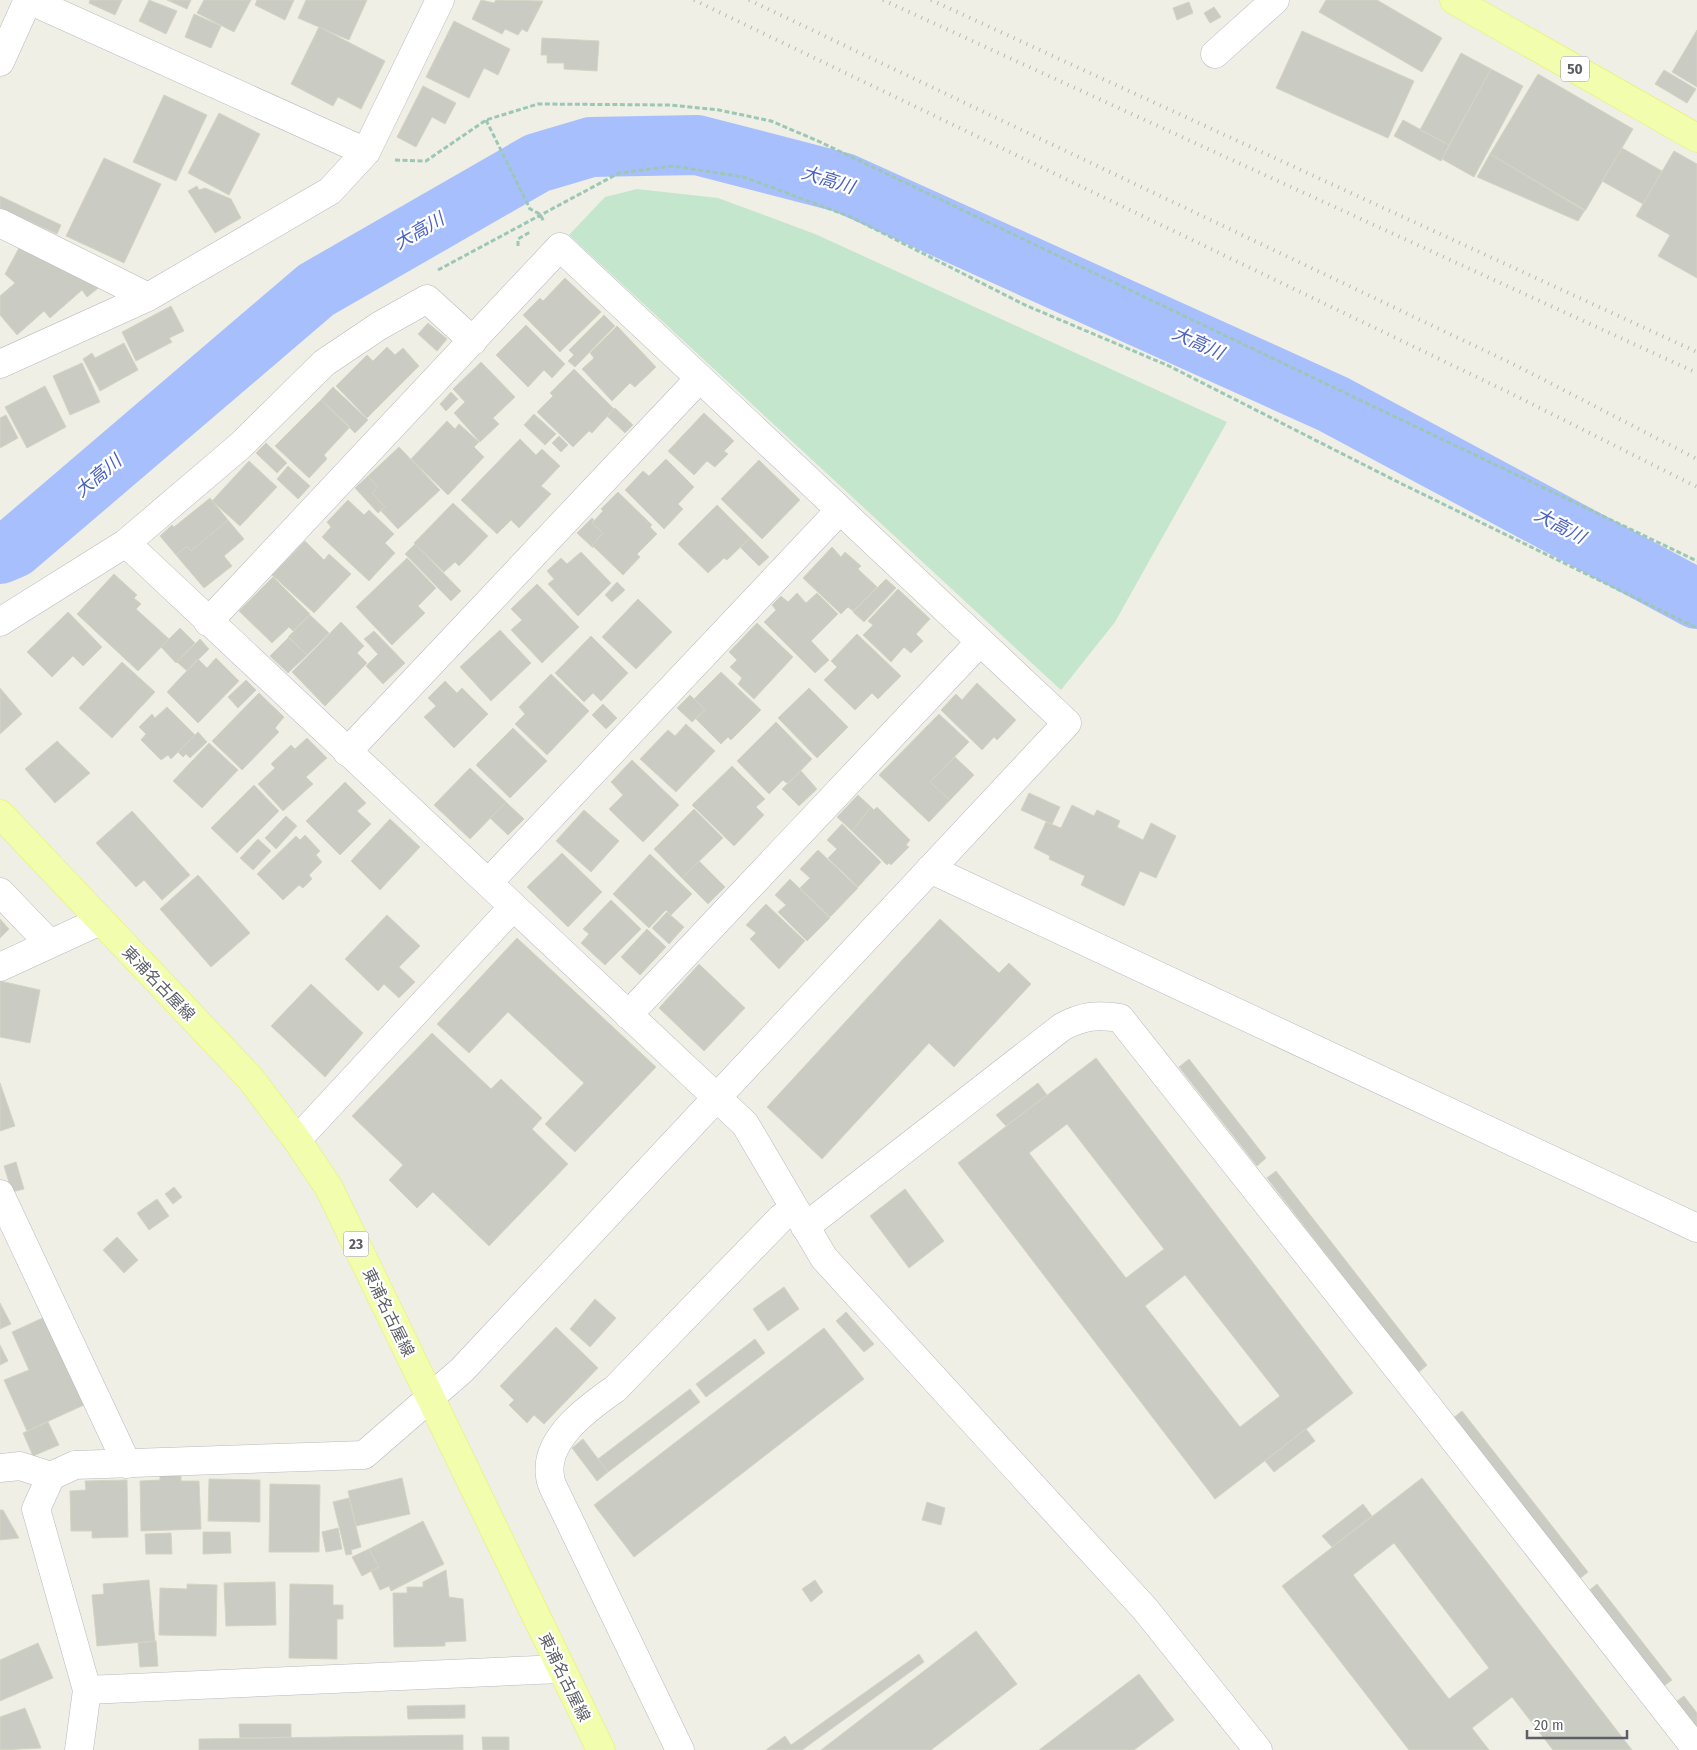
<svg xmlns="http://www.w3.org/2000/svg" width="1697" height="1750" font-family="'Fira Sans Condensed','Noto Sans JP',sans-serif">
  <rect width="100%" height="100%" fill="#efefe6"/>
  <path fill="#c3e6cd" d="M637,189L718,198L815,234L1227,422L1115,622L1061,690L569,235L605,197Z"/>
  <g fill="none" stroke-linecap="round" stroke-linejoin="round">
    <path stroke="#a8bffd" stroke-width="60" d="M0,554L14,548L316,290L537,163L591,147L697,145L844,183L1333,404L1697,599"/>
  </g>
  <path fill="#cacbc2" stroke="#d4d4c4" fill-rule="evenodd" d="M90,0H122L115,15L89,3Z
    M149,0L177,11L166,34L139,21Z
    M167,0H191L187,9Z
    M204,0H251L234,32L197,13Z
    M257,0H294L285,20L255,5Z
    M306,0H367L349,40L298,18Z
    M481,0L494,3L496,0L543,1L527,32L522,29L518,35L505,29L502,34L472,19Z
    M1326,0H1377L1442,38L1422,72L1319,12Z
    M1189,2L1193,13L1177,20L1173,8Z
    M1214,7L1221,17L1210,23L1204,13Z
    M194,14L221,26L211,48L185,37Z
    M454,21L510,49L498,75L484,68L469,98L426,77Z
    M319,27L385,61L361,109L338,97L333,106L291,84Z
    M1697,30V87L1672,72Z
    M1302,31L1414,81L1388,138L1276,88Z
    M542,38L599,41L597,71L564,69V63H547V55H541Z
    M1461,53L1491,69L1449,145L1420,130Z
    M1491,69L1523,86L1474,177L1442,159Z
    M1664,70L1696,89L1687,103L1655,84Z
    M1538,74L1633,129L1585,211L1490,154Z
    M423,86L456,103L445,124L432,117L416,147L397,137Z
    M164,95L207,115L176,181L133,162Z
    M219,113L260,134L229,195L188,173Z
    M1403,120L1449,145L1441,161L1394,136Z
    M1622,148L1662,171L1643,204L1602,181Z
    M1674,151L1697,164V278L1658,256L1670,235L1636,216Z
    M1490,154L1585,210L1578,221L1477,177Z
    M104,158L161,184L124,263L66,236Z
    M197,186L199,190L205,188L231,199L241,218L215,233L188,191Z
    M0,196L61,225L57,234L0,208Z
    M20,246L102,285L87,297L82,290L50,318L44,311L17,335L0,315V296L15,283L5,274Z
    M565,278L601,312L560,352L523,315L540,298L543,301Z
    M171,306L184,331L169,338L172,342L136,361L122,332Z
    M604,315L615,326L575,367L568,361L574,355L569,350Z
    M428,323L447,339L437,351L418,334Z
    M526,325L565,364L552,378L544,370L528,387L496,355Z
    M617,326L656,367L635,387L630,383L612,401L582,369L594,358L590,353Z
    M124,343L138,370L100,391L83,359L92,353L95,358Z
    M387,347L395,355L403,348L419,366L367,418L336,386L367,355L373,361Z
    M481,362L515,397L493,418L499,424L480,442L454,413L465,402L453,389Z
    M82,363L100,402L70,415L53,376Z
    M574,369L614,409L592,433L589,431L573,447L537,412L553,396L550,393Z
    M45,386L66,427L27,448L5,407Z
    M333,387L368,420L355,433L321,400Z
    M451,392L458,399L446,411L440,404Z
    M321,400L350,427L324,455L327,459L309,478L275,446Z
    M615,408L633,425L625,433L607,416Z
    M704,413L734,441L724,451L728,454L715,467L707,461L694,475L668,451Z
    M534,414L556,434L545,445L524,425Z
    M6,415L18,438L0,448V418Z
    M447,421L455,429L459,424L479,442L474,447L484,457L448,495L411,459Z
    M559,436L568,445L561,452L552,443Z
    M520,439L536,455L542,449L560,466L541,486L551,494L519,528L511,520L497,534L461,500Z
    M266,443L287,463L277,473L256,453Z
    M399,447L440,490L398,529L381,511L385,507L372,493L378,487L368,476Z
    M666,459L694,487L678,504L683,509L664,529L625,490L643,471L649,476Z
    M759,460L800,500L762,539L721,499Z
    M249,461L277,487L240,526L212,501Z
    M288,466L310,486L298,499L277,479Z
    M368,476L378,487L372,493L385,507L378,513L355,488Z
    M618,492L652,525L650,527L657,534L637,554L640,557L623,575L592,545L603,533L592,523L603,511L601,509Z
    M210,498L228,520L191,551L187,546L176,555L160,536L172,525L174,527Z
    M348,500L364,515L369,510L394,534L385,543L395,553L369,581L322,537L331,527L327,522Z
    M453,503L488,536L459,566L455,562L444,572L414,543Z
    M717,505L750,538L727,560L724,558L708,573L678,544Z
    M592,518L594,520L592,523L603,533L592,545L593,548L577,533Z
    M228,520L244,539L224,556L232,566L204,588L176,555L187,546L191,551Z
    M750,538L769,557L759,566L740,547Z
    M305,541L324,560L329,554L351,574L314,613L272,575Z
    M415,544L461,591L451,601L405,554Z
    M832,547L841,557L845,552L861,566L858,569L877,587L853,611L848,607L841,614L803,578Z
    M581,552L611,583L578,616L548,584L554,579L547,571L561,558L567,564Z
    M407,558L436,588L418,606L425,613L392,645L356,607Z
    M114,574L137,595L134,598L141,604L136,609L169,639L138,671L77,614Z
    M273,577L310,614L293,631L289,627L272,643L239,611Z
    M886,579L896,588L864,622L853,612Z
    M617,582L625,590L612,602L605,595Z
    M537,584L579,627L542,663L511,630L522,620L511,609Z
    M898,589L930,619L916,634L923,641L911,653L904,647L891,662L863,635L873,625L868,621Z
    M797,593L806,603L817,593L838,614L811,641L829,660L815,673L764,622L776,610L772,605L781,596L788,602Z
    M638,599L672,632L636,669L602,637Z
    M68,612L102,647L83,666L73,656L52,677L27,652Z
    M310,615L329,633L307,655L288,637Z
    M341,622L364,646L357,653L367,663L325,706L292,672Z
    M757,623L793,657L754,699L738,684L742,678L730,667L737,660L729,652Z
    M180,628L195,643L176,663L161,647Z
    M500,630L531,663L491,701L460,667Z
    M374,631L405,663L383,684L366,666L378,654L364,639Z
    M857,634L901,676L878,699L872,693L855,710L824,680L837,667L831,661Z
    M591,636L628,673L601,701L593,693L584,702L555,673Z
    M289,637L307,655L288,673L270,656Z
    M200,639L209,649L187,671L177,662Z
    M216,658L239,681L198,723L167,692L198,659L207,668Z
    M122,662L155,692L112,738L79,708Z
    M721,672L761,710L731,740L728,737L721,744L696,719L705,710L694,699Z
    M551,674L589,711L547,755L515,724L525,714L519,707Z
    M246,680L256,690L238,708L228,697Z
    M445,681L457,693L462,688L488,714L454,748L424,717L436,706L428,698Z
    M977,683L1016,720L997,740L994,737L982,750L941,710L956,694L962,700Z
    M0,688L22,714L0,734Z
    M809,688L848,727L817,758L778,718Z
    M259,693L284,717L275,728L279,732L242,770L212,741Z
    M690,695L705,710L692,722L677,708Z
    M603,704L617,718L606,729L592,715Z
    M167,707L195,735L171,759L168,755L161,760L141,740L146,734L139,727L152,714L155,718Z
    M939,714L969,742L930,782L950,800L929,822L879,775Z
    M776,722L812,759L788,784L783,780L769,794L737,761Z
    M686,724L715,751L676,792L640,759L668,730L675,736Z
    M513,728L547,761L510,798L476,765Z
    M198,732L207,742L190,758L186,754L183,757L178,752Z
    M307,738L327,758L306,777L313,784L283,811L258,784L275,768L271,764L291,745L295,749Z
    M57,741L90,773L55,803L25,769Z
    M209,743L238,770L202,808L173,781Z
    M955,757L974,775L950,800L930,782Z
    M632,760L679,805L643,842L609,809L623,795L611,782Z
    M732,766L765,799L756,807L764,815L734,846L692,805Z
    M470,768L506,802L470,839L434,805Z
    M801,771L817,789L799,806L782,789Z
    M345,782L366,803L357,811L371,824L340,855L306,821Z
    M254,785L279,811L237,853L211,828Z
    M1029,793L1060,807L1052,824L1021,810Z
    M858,795L871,807L852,831L837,817Z
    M506,802L524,819L508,835L490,818Z
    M1072,805L1094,816L1097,810L1120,821L1117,827L1143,840L1151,823L1176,836L1156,878L1140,871L1124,906L1081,885L1085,876L1049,859L1050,856L1034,848L1046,822L1061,828Z
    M871,807L874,810L877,807L910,840L906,845L909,847L891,865L889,863L887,865L852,831Z
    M694,809L723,838L682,878L654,849Z
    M584,810L619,841L591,872L556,841Z
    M132,811L190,875L162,900L144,880L136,887L96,843Z
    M286,816L297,826L276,849L265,838Z
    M390,819L420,847L380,890L351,861Z
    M842,824L881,862L858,887L828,858L837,849L827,840Z
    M305,835L320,851L316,855L322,862L309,875L312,879L303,888L299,885L283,900L257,874L296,836L300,840Z
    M258,839L271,851L253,870L240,858Z
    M818,850L858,888L830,917L800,888L810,878L800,869Z
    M562,853L602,892L568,927L527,887Z
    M650,854L692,894L671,915L666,910L649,928L613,894Z
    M699,861L725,887L708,904L682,878Z
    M198,875L250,933L211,967L160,909Z
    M790,879L830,918L807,941L778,912L786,905L775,895Z
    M611,900L641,929L605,965L581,943L589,934L583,929Z
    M766,904L805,941L779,969L750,939L756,933L746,925Z
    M667,912L684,927L669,944L652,928Z
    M387,915L420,946L399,967L415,982L399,998L384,984L378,991L345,959Z
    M0,919L9,929L0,938Z
    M940,919L999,973L1009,963L1031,984L954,1067L929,1043L822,1159L767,1107Z
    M647,929L666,947L640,975L621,957Z
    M517,938L656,1067L575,1152L545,1124L584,1083L508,1012L469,1053L437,1024Z
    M699,964L745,1008L704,1051L659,1008Z
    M0,981L40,990L30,1043L0,1037Z
    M311,984L363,1033L325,1077L271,1026Z
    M432,1033L491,1089L501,1079L542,1118L532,1129L568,1164L489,1246L433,1192L417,1208L389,1180L403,1165L352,1116Z
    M1096,1058L1353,1393L1215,1499L958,1163ZM1067,1124L1164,1249L1126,1278L1029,1153ZM1185,1275L1280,1396L1240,1427L1145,1306Z
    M1189,1059L1266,1158L1257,1166L1179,1067Z
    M0,1083L15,1126L0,1131Z
    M1038,1083L1047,1095L1006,1126L996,1115Z
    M16,1162L24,1189L12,1192L4,1166Z
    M1276,1171L1427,1365L1418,1373L1267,1178Z
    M174,1187L182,1197L173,1204L165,1194Z
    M905,1189L944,1241L909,1268L870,1216Z
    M157,1199L169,1216L149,1230L137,1213Z
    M117,1237L138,1260L124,1273L103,1250Z
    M784,1287L799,1309L768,1331L753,1309Z
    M595,1299L616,1318L590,1347L570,1329Z
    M0,1303L11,1324L0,1329Z
    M846,1312L874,1344L864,1352L836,1321Z
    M47,1316L86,1404L27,1431L4,1380L29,1370L12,1332Z
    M556,1327L598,1368L544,1424L534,1415L527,1423L509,1405L514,1400L500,1386Z
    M824,1328L864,1379L634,1557L594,1505Z
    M755,1339L765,1353L706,1397L696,1384Z
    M0,1345L8,1361L0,1365Z
    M690,1389L700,1402L608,1472L598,1459Z
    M1462,1411L1588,1572L1578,1580L1452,1419Z
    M48,1422L59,1445L33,1456L23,1433Z
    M1306,1429L1315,1441L1274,1472L1265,1461Z
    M583,1439L608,1472L597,1481L572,1448Z
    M181,1475V1481H199L201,1529L141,1531L140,1481L160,1480V1476Z
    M402,1478L410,1514L356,1526L348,1491Z
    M1422,1478L1632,1750H1553L1512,1697L1472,1728L1489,1750H1409L1282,1586ZM1394,1543L1489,1668L1449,1699L1353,1575Z
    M209,1479L260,1480V1522L208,1521Z
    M127,1480L128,1537L92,1538V1531H71L70,1491L86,1490L85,1481Z
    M270,1484L320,1485L319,1552H269Z
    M349,1498L361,1547L351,1550L352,1554L346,1555L333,1502Z
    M927,1502L945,1508L941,1525L922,1520Z
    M1363,1504L1372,1516L1332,1547L1322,1536Z
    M0,1510H3L19,1538L0,1540Z
    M423,1521L444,1564L391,1591L389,1586L380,1590L371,1571L379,1567L369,1549Z
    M338,1528L342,1549L326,1552L322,1532Z
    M203,1532H230L231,1553L203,1554Z
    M171,1533L172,1554H146L145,1534Z
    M369,1549L379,1567L362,1576L352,1557Z
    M446,1570L449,1597L463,1599L466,1641L445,1642V1646L394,1647L393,1593H407V1587H423V1582Z
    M149,1580L155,1641L97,1646L92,1595L104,1594L103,1584Z
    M815,1580L823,1592L811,1602L802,1589Z
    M275,1582L276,1625L226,1626L224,1583Z
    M187,1584L217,1585L216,1636L159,1635L160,1588L187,1589Z
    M290,1584L333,1585V1605H343V1619H337V1659L289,1658Z
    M1597,1584L1672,1680L1661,1688L1586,1593Z
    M976,1631L1017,1684L931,1750H821Z
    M156,1641L158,1666L140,1667L138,1643Z
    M38,1643L53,1678L0,1701V1660Z
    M919,1654L924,1662L802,1750H766L785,1736L791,1745Z
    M1139,1674L1174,1720L1134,1750H1039Z
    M1684,1696L1697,1713V1734L1673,1704Z
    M465,1705V1718L408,1719L407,1706Z
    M25,1708L41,1748L0,1750V1717Z
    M239,1724H291V1737L240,1738Z
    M463,1735V1750H199V1739Z
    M482,1737H509V1750H483Z"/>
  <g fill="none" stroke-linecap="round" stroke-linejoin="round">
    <g stroke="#b8b9bf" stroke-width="29">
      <path id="minor" d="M29,0L366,152
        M1215,54L1275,0
        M0,62L28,0
        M0,223L148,297
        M0,364L148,297L330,191L366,152L440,0
        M126,543L241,445L324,363L379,326L427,299L473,341
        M0,622L126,543L745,1124L824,1258L1145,1609L1258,1750
        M347,752L699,379
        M930,869L1697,1228
        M488,883L840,510
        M0,892L50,944
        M0,967L100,921
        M628,1015L980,642
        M297,1140L513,907
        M0,1194L127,1464
        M805,1227L1062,1027C1082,1016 1098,1014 1120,1018L1426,1404L1697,1750
        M0,1468L20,1466L51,1476
        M87,1690L561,1669
        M79,1750L87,1690L36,1509L51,1476L75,1465L364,1455L462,1370L1067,723L560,247L208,622
        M680,1750L557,1495C554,1489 550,1482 550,1476C544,1439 589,1407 615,1389L781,1218L794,1209"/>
    </g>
    <g stroke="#ecee60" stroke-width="29">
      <path id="major" d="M1454,0L1697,138
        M0,814L250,1078L297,1140L329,1188L601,1750"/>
    </g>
    <path stroke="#9dc7b5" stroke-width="3" stroke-dasharray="5 2.5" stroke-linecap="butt" d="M486,120L530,209L540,214L544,222
      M395,160L426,161L486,120L538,104L670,105L719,110L771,121L818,141L1697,561
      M518,246V239L530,232
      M438,270L619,173L673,166L744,177L851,217L1025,305L1169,366L1396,481L1697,628"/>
    <use href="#minor" stroke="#fff" stroke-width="28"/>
    <use href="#major" stroke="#f2fdad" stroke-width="28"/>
    <path stroke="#b8b8b9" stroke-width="4" stroke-dasharray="1 6" stroke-linecap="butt" d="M694,0L1510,393L1697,487
      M749,0L1517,366L1697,459
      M883,0L1697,373
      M931,0L1697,352"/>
  </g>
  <g text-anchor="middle" stroke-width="4.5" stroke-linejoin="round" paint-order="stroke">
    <g fill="#fff" stroke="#8e8f94" stroke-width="1">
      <rect x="1561" y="56.5" width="28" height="25" rx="4"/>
      <rect x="343.5" y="1231.5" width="25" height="25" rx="4"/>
    </g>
    <g font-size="15" font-weight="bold" fill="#5d5f66">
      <text x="1575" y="74">50</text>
      <text x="356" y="1249">23</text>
    </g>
    <g font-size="16" fill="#5d5f66" stroke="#fff">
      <text transform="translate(159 983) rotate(46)" y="6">東浦名古屋線</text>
      <text transform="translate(389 1312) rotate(64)" y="6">東浦名古屋線</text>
      <text transform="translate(565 1677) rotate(64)" y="6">東浦名古屋線</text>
    </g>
    <g font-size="18" font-style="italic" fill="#4a61c1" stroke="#fff">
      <text transform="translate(828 180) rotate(17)" y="6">大高川</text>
      <text transform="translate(419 231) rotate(-30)" y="6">大高川</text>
      <text transform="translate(1198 343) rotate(24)" y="6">大高川</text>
      <text transform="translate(98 476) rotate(-40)" y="6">大高川</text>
      <text transform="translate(1560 526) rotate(28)" y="6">大高川</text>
    </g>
  </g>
  <path d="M1527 1730v8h100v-8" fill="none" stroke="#5d5f66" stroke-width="2.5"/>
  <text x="1534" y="1730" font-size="15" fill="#5d5f66" stroke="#ffffff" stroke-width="4" paint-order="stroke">20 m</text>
</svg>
